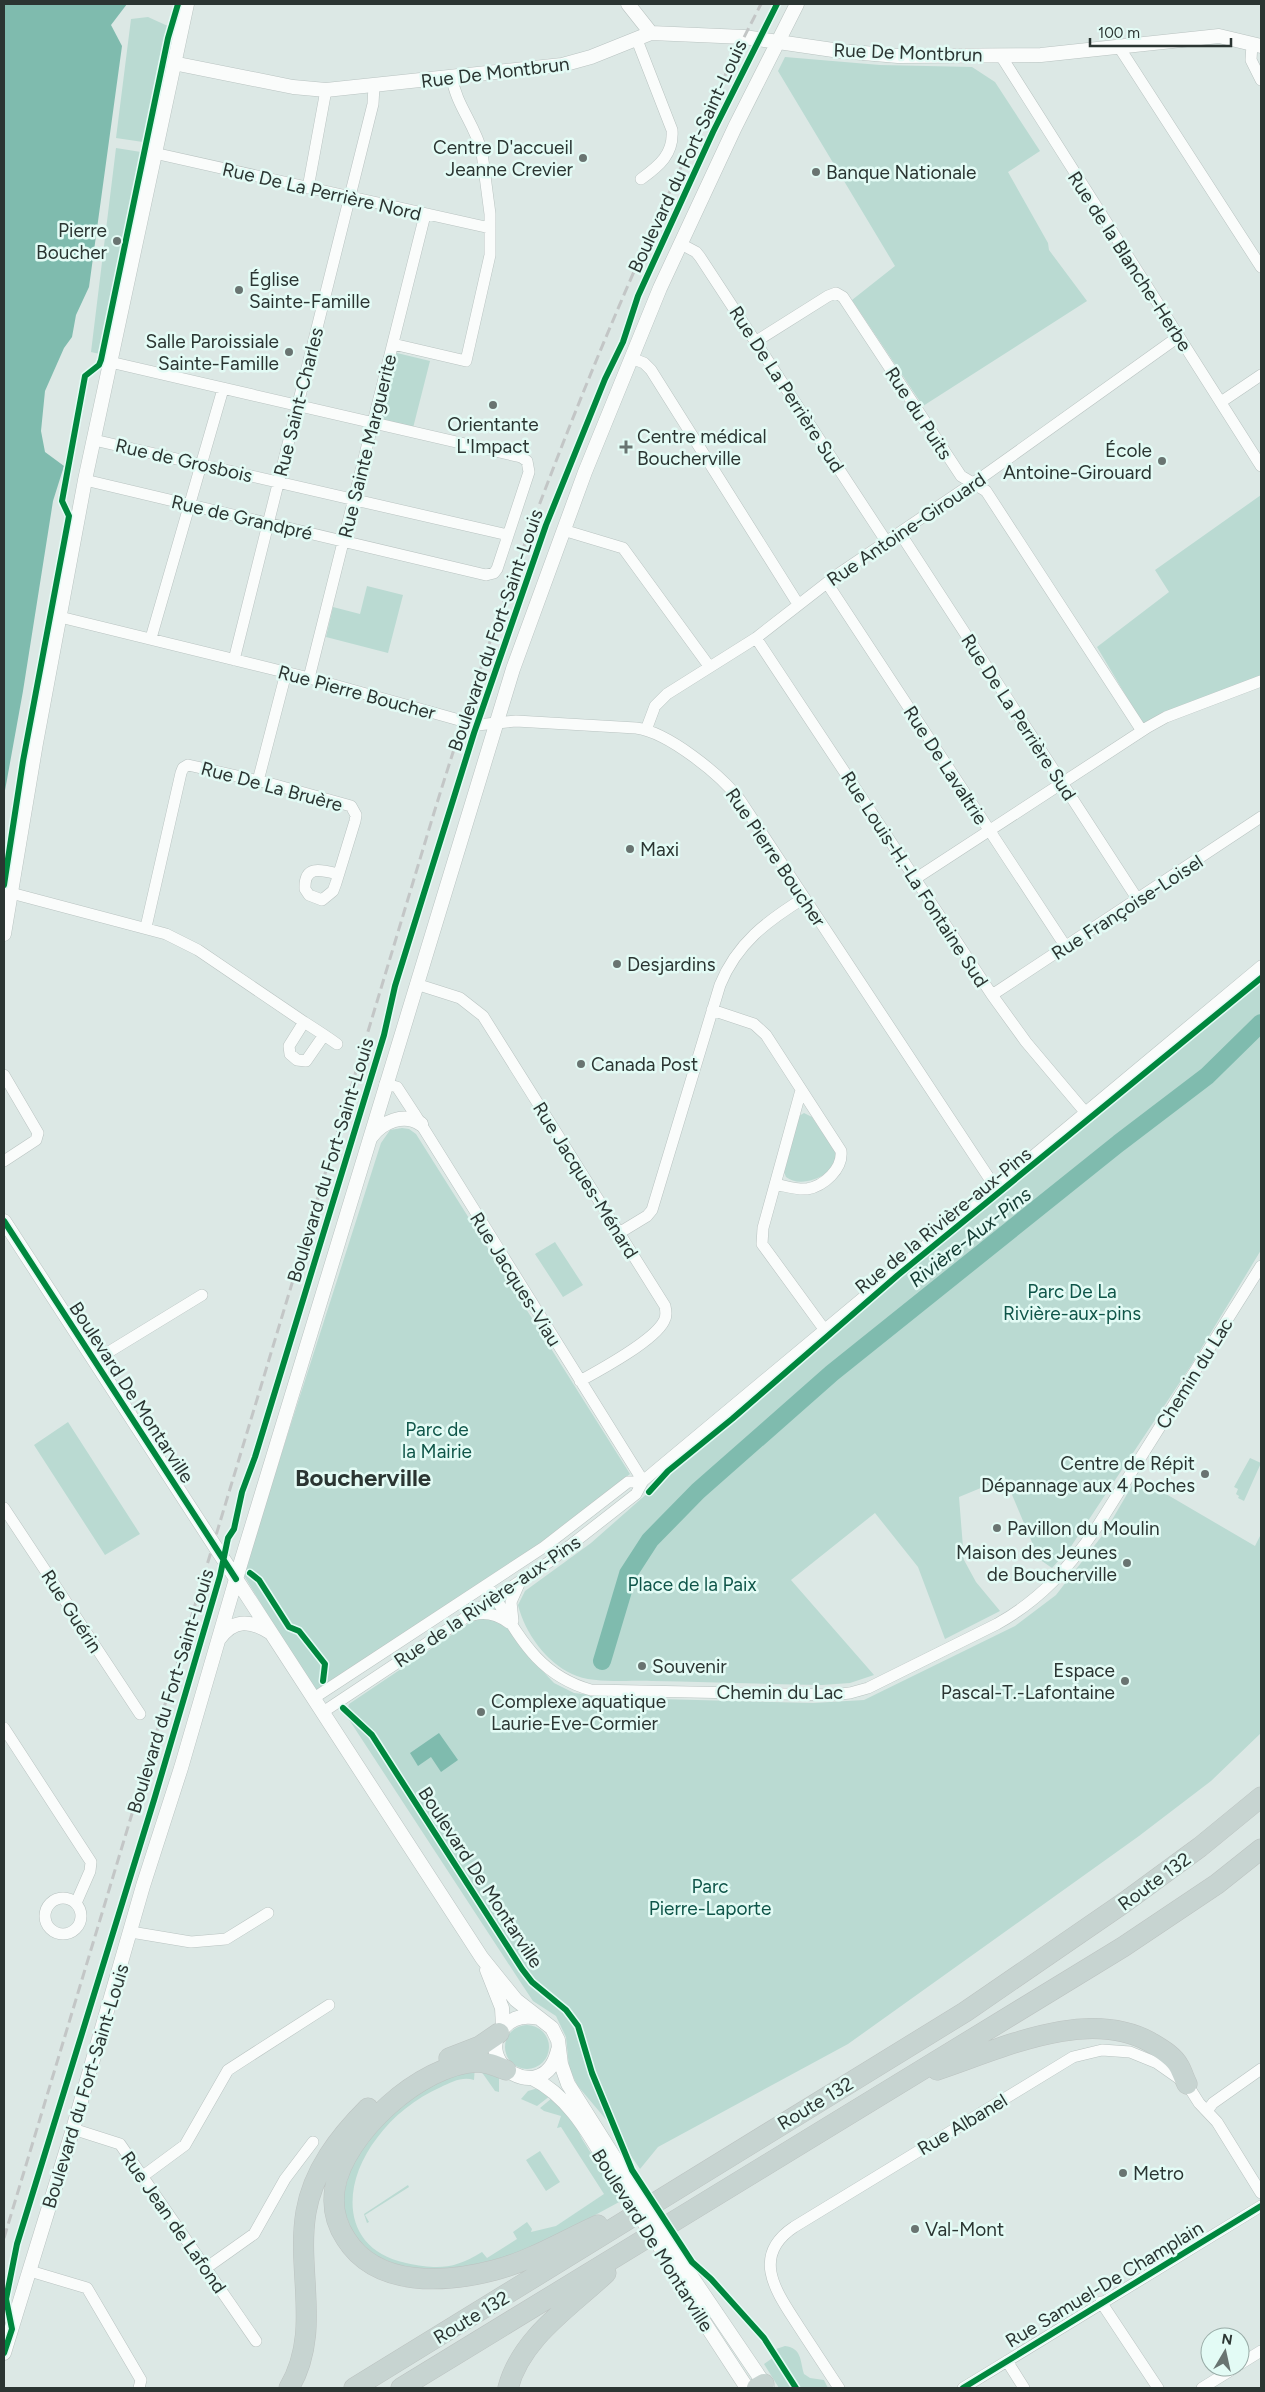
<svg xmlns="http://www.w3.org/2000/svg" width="1265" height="2392" font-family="Figtree,sans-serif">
  <rect width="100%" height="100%" fill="#dce8e5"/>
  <path fill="#badad2" d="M148,17L170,27L143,142L116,138L131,19Z
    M785,57L880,65L972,67L995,82L1040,151L1008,172L1048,243L1049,250L1087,301L923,406L852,300L895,266L778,71Z
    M116,148L141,152L100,354L91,352Z
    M397,353L430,361L413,428L381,420Z
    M1261,495V675L1176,709L1144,726L1097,647L1169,592L1155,570Z
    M367,586L403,595L388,653L326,637L333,607L360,614Z
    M1261,974V1250L1190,1367L1070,1548L1052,1568L1039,1559L1005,1478L959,1497L964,1560L976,1582L1000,1611L945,1639L918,1567L875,1513L791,1580L874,1675L850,1683L822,1685C765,1684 708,1682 652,1681C629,1680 592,1684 572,1674C546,1662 525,1633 518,1605L525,1591L591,1543L828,1334L998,1190Z
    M804,1113L812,1117L836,1153C840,1174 802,1190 786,1177L784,1172L799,1116Z
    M402,1128L409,1129L416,1134L630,1474L527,1553L315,1693L243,1574L381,1143L390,1130Z
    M555,1242L583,1285L563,1297L535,1254Z
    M68,1422L140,1534L105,1555L34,1445Z
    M1250,1458L1261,1463L1244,1501L1238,1498L1239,1496L1236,1494L1238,1489L1234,1487Z
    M1137,1477L1255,1546L1261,1534V1733L1211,1781L1139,1836L848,2044L658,2147L640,2169L609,2123L577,2085L569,2067L566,2037L556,2016L533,2001L521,1983L346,1715L349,1704L496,1605L538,1666L554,1683L574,1693L620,1698L813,1703L864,1700L1015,1626L1056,1595L1105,1532Z
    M505 2047a22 22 0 1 1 44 0a22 22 0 1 1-44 0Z
    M475,2066L474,2080C463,2076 451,2082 441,2087C416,2098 393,2116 377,2138C341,2184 340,2249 406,2263C439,2270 454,2269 482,2252L487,2258L517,2239L513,2232L527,2222L532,2229L531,2232L556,2226L604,2194L561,2127L557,2128L561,2116L544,2111L540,2108L552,2098L575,2124L582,2139L621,2201L573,2227L509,2257L445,2271L403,2267L376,2256L354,2236L344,2210V2193L351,2167L380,2123L429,2085Z
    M481,2071L499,2077V2092L495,2091Z
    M535,2089L543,2090L550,2096L537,2106L521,2099L528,2091Z
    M540,2151L560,2182L546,2191L526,2160Z
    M408,2185L409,2187L365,2215L369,2222L367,2223L364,2214Z
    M785,2346C802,2348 800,2361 804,2374L810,2378L824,2380L828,2388H779L764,2364L774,2357L776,2349Z"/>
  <path fill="#7fbbae" d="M4,4H127L111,25L122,46L89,287L76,315L72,337L64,348L45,391L41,431L45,452L64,466L53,501L23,691L4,796Z
    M439,1733L458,1760L441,1772L431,1757L418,1766L410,1753Z"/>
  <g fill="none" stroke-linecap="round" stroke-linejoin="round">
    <path stroke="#7fbbae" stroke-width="18" d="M602,1661L628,1574L650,1540L698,1491L832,1373L1119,1143L1207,1076L1261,1023"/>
    <g stroke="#b9c3c1" stroke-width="12">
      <path id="minor" d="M637,40L672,130C674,154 659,166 641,179
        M1252,44L1251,60L1261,80
        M1119,47L1261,267
        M1001,56L1261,466
        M154,153L490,228
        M308,188L326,90
        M681,244L696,252L700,257L886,541
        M755,342L828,296L836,293L843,297L961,476L986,491L1142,731
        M393,344L466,361L490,255V214L482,153C476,126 456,105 452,78
        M631,358L644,363L651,370L798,604
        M1221,402L1261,375
        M94,440L508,535
        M85,480L486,575L494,573L497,569L529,472L527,461L521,457L110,362
        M563,530L623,548L709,666
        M900,533L1138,900
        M827,583L1066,947
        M60,617L309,678L477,725L516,721L636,728C668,732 721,775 740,800L995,1187
        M151,638L223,389
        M756,638L992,995L1026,1042L1085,1112
        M234,660L373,104L374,86
        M309,678L425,215
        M646,730L655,706L667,694L756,638L837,575L985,475L1178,337
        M258,781L286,673
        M915,879L1148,727L1166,717L1261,681
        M11,893L166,934L198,950L304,1022
        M146,927L181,773L183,768L188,765L268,783L351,806L356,815L355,821L336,883L333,891L322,900L309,895L305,889C304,864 322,870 338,874
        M416,984L460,998L483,1016L665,1306C666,1311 667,1316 664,1321C654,1341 600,1370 580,1381
        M992,995L1261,817
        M712,1010L754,1024L766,1035L841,1151C843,1169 824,1186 807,1189C797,1190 785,1186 775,1184
        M324,1035L306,1061L297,1060L290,1054L289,1046L304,1022C315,1029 326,1036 337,1044
        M4,1075L38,1133L36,1140L4,1161
        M385,1084L397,1087L414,1113L643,1481
        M801,1090L763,1228L762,1244L824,1329
        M619,1233L647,1216L652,1210L720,985C737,943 767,921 804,898
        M94,1361L202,1295
        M4,1508L140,1714
        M488,1586C517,1631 534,1674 591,1690L831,1695L850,1693L868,1688L997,1624C1040,1600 1070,1567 1097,1527L1261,1266
        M473,1615C487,1611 498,1615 509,1623
        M513,1621L511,1602L519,1584
        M314,1698L544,1547L628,1482L643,1481
        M323,1712L549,1562L636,1494L643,1481L656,1470L1261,966
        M4,1728L91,1862L90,1871L76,1903
        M45 1916a18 18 0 1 1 36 0a18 18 0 1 1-36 0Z
        M131,1932L191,1942L226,1939L268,1913
        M1207,2111L1213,2103L1261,2069
        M73,2129L120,2144L256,2341
        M143,2176L185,2145L228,2070L329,2005
        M206,2268L254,2234L285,2179L313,2142
        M30,2271L87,2288L141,2380L139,2388
        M1101,2302L1158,2388
        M1007,2361L1024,2388
        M1240,2364L1261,2351
        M839,2388C826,2368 812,2347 799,2327C778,2294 749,2257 794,2227L1073,2057L1102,2050L1130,2052L1157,2063L1187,2084L1199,2103L1217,2122L1261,2193
        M963,2388L1261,2206
        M1202,2388L1236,2367"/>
    </g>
    <g stroke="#b9c3c1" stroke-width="15">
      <path id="tertiary" d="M628,4L651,33
        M173,63L293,87L326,90L562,65L591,57L651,33L744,37L840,51L898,56L1041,55L1219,36L1261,46
        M4,934L36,743L85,480L187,4
        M371,1137C382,1122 404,1112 421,1124
        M4,1221L482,1958L516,2000L552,2028L558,2040L561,2064L568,2084L628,2179
        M219,1639C234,1618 251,1620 271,1633
        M487,1970L502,2008L503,2027
        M539,2018C526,2015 513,2017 504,2027C470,2063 545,2108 558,2050
        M532,2078C575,2099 595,2146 620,2185
        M681,2261L767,2388
        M672,2266L704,2322L747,2388
        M4,2353L73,2129L143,1886L181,1768L241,1562L513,669L585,472L660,288L735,127L797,4"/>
    </g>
    <g stroke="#bcc3c1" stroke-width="21">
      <path id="motorway" d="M449,2058L480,2046L499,2033
        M506,2070C496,2066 487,2062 477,2062C421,2064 344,2134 335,2188C332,2206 336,2224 346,2239C377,2288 446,2283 495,2270C530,2261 565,2240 598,2225
        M937,2070C1001,2049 1085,2007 1150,2042C1160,2048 1173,2055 1179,2066C1182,2071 1184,2078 1187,2084
        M289,2388C322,2332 296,2272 306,2212C313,2171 339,2137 368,2108
        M354,2388L965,2012L1125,1902L1200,1847L1261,1797
        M401,2388L1123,1947L1217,1884L1261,1849
        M508,2388C521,2338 570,2307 606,2273
        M757,2388L764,2384"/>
    </g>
    <use href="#minor" stroke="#fafcfb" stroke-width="11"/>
    <use href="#tertiary" stroke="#fafcfb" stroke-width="14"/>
    <use href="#motorway" stroke="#c7d4d1" stroke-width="20"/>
    <path stroke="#c3c6c6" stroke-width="3" stroke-dasharray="10 5" stroke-linecap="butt" d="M4,2238L433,816C519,537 627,264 761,4"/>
    <g stroke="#b9c3c1" stroke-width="15" stroke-linecap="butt">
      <path id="tertiary-bridge" d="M628,2179L681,2261
        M620,2185L672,2266"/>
    </g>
    <use href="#tertiary-bridge" stroke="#fafcfb" stroke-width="14"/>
    <g stroke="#e3fbf5" stroke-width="9">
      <path id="cycleway" d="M4,885L23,761L69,516L62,501L85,376L99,365L101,360L168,38L178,4
        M4,1221L236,1579
        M649,1492L668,1471L732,1419L898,1275L1261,978
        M250,1573L259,1580L289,1627L299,1631L325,1664L323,1681
        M343,1708L372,1735L522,1969L532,1982L566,2010L578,2026L592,2073L632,2170L692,2262L711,2279L764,2338L796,2388
        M4,2353L12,2329L6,2299L17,2244L154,1800L220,1576L228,1538L234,1529L242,1492L255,1457L384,1035L395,986L474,733L546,525L605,379L623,342L638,296L713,132L777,4
        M963,2388L1261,2206"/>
    </g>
    <use href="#cycleway" stroke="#00873e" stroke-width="6"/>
  </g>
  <g fill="#697471" stroke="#e3fbf5" stroke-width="2">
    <circle cx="583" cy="158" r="5"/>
    <circle cx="816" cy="172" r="5"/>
    <circle cx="117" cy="241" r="5"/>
    <circle cx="239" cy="290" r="5"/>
    <circle cx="289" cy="352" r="5"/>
    <circle cx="493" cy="405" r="5"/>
    <path d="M623.5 439.5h5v5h5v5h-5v5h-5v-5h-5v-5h5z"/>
    <circle cx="1162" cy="461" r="5"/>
    <circle cx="630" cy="849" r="5"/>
    <circle cx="617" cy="964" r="5"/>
    <circle cx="581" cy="1064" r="5"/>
    <circle cx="1205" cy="1474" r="5"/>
    <circle cx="997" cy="1528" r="5"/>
    <circle cx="1127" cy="1563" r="5"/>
    <circle cx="642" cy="1666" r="5"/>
    <circle cx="1125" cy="1681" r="5"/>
    <circle cx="481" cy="1712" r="5"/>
    <circle cx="1123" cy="2173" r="5"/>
    <circle cx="915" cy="2229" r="5"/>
  </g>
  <g text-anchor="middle" stroke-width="5" stroke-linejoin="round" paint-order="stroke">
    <g font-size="19" fill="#2b3532" stroke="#e3fbf5">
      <text transform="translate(908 52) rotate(2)" y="7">Rue De Montbrun</text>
      <text transform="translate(495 72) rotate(-7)" y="7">Rue De Montbrun</text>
      <text transform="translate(687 156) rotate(-65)" y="7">Boulevard du Fort-Saint-Louis</text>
      <text transform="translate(322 191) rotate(13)" y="7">Rue De La Perrière Nord</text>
      <text transform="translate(1130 261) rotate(57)" y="7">Rue de la Blanche-Herbe</text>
      <text transform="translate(787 389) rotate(57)" y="7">Rue De La Perrière Sud</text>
      <text transform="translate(298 402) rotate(-76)" y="7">Rue Saint-Charles</text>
      <text transform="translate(919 413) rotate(57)" y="7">Rue du Puits</text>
      <text transform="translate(367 446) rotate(-76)" y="7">Rue Sainte Marguerite</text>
      <text transform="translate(184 460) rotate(13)" y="7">Rue de Grosbois</text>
      <text transform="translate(242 517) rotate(13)" y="7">Rue de Grandpré</text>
      <text transform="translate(906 529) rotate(-34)" y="7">Rue Antoine-Girouard</text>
      <text transform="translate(495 630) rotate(-71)" y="7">Boulevard du Fort-Saint-Louis</text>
      <text transform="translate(357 692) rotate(15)" y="7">Rue Pierre Boucher</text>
      <text transform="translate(1019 717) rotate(57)" y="7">Rue De La Perrière Sud</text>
      <text transform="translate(946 765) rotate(57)" y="7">Rue De Lavaltrie</text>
      <text transform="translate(272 786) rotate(15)" y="7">Rue De La Bruère</text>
      <text transform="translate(776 857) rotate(56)" y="7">Rue Pierre Boucher</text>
      <text transform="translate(915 879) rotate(57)" y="7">Rue Louis-H.-La Fontaine Sud</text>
      <text transform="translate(1127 907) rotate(-33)" y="7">Rue Françoise-Loisel</text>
      <text transform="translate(330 1160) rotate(-73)" y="7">Boulevard du Fort-Saint-Louis</text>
      <text transform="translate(586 1180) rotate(58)" y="7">Rue Jacques-Ménard</text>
      <text transform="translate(943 1220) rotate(-39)" y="7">Rue de la Rivière-aux-Pins</text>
      <text transform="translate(516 1279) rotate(58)" y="7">Rue Jacques-Viau</text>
      <text transform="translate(1194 1373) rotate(-58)" y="7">Chemin du Lac</text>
      <text transform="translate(132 1392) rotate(57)" y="7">Boulevard De Montarville</text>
      <text transform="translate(487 1601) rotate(-34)" y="7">Rue de la Rivière-aux-Pins</text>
      <text transform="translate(72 1611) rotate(57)" y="7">Rue Guérin</text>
      <text transform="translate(170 1691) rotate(-73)" y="7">Boulevard du Fort-Saint-Louis</text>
      <text x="780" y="1699">Chemin du Lac</text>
      <text transform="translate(481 1877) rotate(57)" y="7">Boulevard De Montarville</text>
      <text transform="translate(1154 1881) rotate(-36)" y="7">Route 132</text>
      <text transform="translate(85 2086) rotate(-73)" y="7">Boulevard du Fort-Saint-Louis</text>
      <text transform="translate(815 2103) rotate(-31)" y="7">Route 132</text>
      <text transform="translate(962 2124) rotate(-31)" y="7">Rue Albanel</text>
      <text transform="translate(174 2222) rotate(55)" y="7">Rue Jean de Lafond</text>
      <text transform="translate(653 2240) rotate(58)" y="7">Boulevard De Montarville</text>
      <text transform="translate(1104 2284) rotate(-31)" y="7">Rue Samuel-De Champlain</text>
      <text transform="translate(471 2317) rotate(-31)" y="7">Route 132</text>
    </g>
    <g font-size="19" fill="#2b3532" stroke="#e3fbf5" text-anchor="start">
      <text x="573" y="154" text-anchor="end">Centre D'accueil<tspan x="573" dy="22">Jeanne Crevier</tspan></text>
      <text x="826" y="179">Banque Nationale</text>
      <text x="107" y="237" text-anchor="end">Pierre<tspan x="107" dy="22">Boucher</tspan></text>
      <text x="249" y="286">Église<tspan x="249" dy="22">Sainte-Famille</tspan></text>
      <text x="279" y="348" text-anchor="end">Salle Paroissiale<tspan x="279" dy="22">Sainte-Famille</tspan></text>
      <text x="493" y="431" text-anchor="middle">Orientante<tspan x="493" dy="22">L'Impact</tspan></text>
      <text x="637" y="443">Centre médical<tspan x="637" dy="22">Boucherville</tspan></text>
      <text x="1152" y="457" text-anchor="end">École<tspan x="1152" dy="22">Antoine-Girouard</tspan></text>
      <text x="640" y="856">Maxi</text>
      <text x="627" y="971">Desjardins</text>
      <text x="591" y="1071">Canada Post</text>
      <text x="1195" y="1470" text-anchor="end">Centre de Répit<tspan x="1195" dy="22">Dépannage aux 4 Poches</tspan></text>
      <text x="1007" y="1535">Pavillon du Moulin</text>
      <text x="1117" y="1559" text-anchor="end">Maison des Jeunes<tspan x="1117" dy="22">de Boucherville</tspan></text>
      <text x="652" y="1673">Souvenir</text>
      <text x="1115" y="1677" text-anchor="end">Espace<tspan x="1115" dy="22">Pascal-T.-Lafontaine</tspan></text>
      <text x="491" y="1708">Complexe aquatique<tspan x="491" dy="22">Laurie-Eve-Cormier</tspan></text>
      <text x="1133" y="2180">Metro</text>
      <text x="925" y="2236">Val-Mont</text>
    </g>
    <g font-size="19" fill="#0f5549" stroke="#e3fbf5">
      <text x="1072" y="1298">Parc De La<tspan x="1072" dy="22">Rivière-aux-pins</tspan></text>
      <text x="437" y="1436">Parc de<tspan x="437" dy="22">la Mairie</tspan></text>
      <text x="692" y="1591">Place de la Paix</text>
      <text x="710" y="1893">Parc<tspan x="710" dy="22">Pierre-Laporte</tspan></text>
    </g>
    <g font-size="20" font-style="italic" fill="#143b33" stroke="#e3fbf5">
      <text transform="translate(970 1237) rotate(-38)" y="7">Rivière-Aux-Pins</text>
    </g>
    <g font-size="24" font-weight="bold" fill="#2b3532" stroke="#e3fbf5">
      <text x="363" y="1486">Boucherville</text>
    </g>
  </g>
  <rect width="1265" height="2392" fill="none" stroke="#2b3532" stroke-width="10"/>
  <g transform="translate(1225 2352) rotate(9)"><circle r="24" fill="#e3fbf5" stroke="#99aca7"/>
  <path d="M0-4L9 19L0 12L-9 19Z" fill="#697471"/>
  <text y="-8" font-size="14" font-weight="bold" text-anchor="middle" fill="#2b3532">N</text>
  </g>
  <path d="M1090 38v8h141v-8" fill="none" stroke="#2b3532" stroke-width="2.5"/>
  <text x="1098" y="38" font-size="15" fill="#2b3532" stroke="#e3fbf5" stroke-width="4" paint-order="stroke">100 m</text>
</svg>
